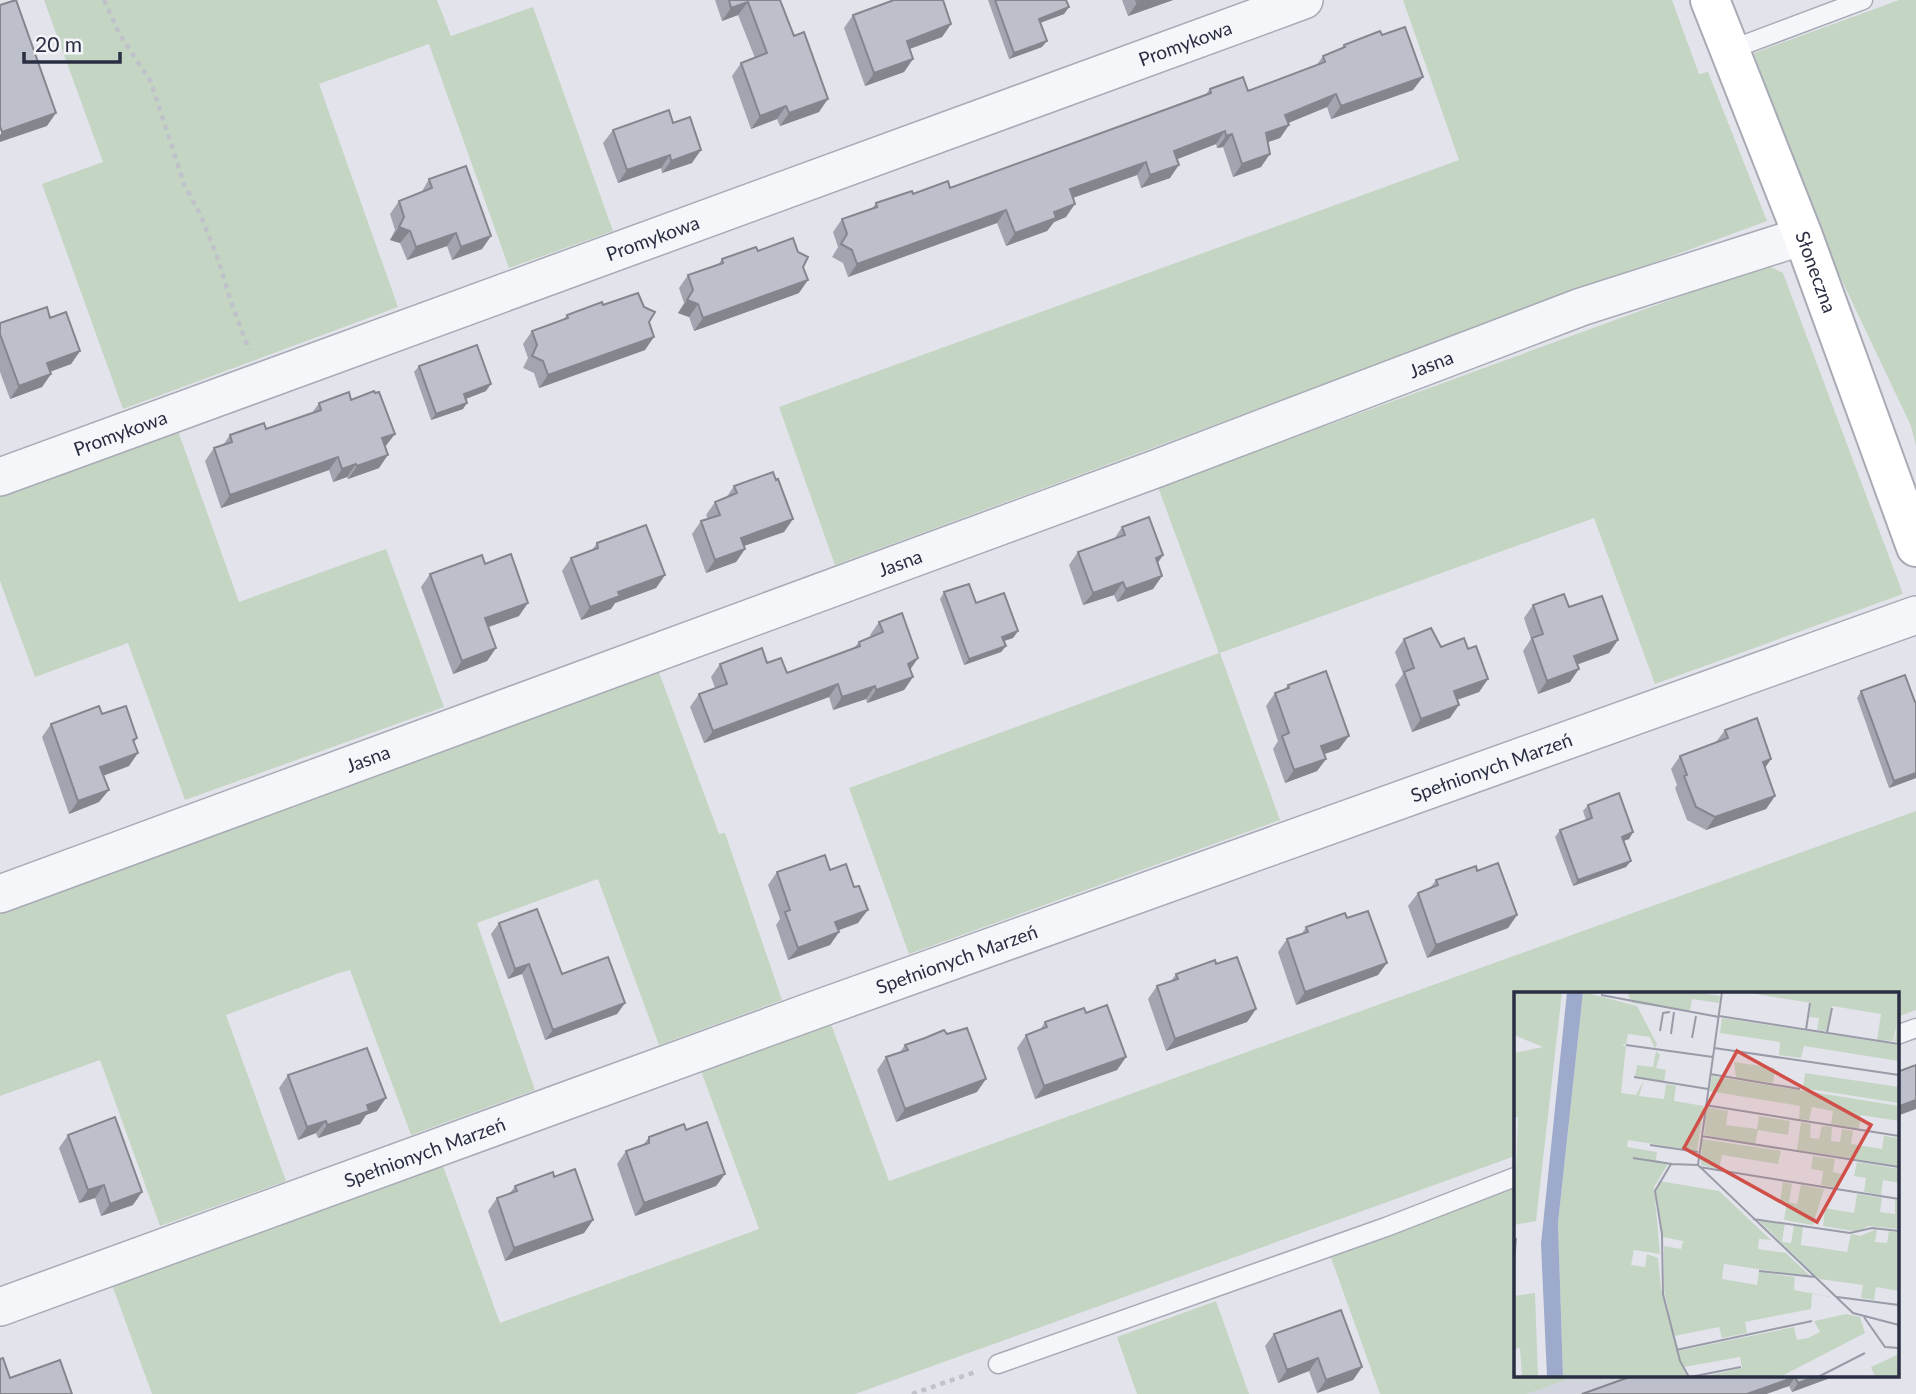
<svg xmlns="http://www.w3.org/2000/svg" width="1916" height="1394" font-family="Lato,sans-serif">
  <rect width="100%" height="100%" fill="#e3e4eb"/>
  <path fill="#d1d3dd" d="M1579,1375H1748L1755,1394H1527Z"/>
  <path fill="#c4d5c4" d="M44,0H437L451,36L533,7L613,231L509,268L429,44L319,84L398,307L123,409L42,184L103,162Z
    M1403,0H1672L1699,74L1708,72L1767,221L835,565L779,407L1459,160Z
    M1899,0H1916V446L1911,426L1817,228L1754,53Z
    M1766,265L1783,273L1903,594L1655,684L1594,518L1220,653L1280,820L909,954L849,788L1219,653L1158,487Z
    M177,428L239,602L386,549L444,707L185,800L128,643L35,677L0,581V492Z
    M657,667L719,834L725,833L782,1000L659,1045L598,879L477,923L535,1090L411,1135L350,970L339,973L226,1015L286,1181L160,1226L100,1060L0,1096V907Z
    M1916,811V1010L1897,1017V993H1515V1156L855,1394H152L111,1282L443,1166L500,1323L759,1229L701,1071L831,1024L889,1181Z
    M1515,1187V1375H1579L1527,1394H1380L1330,1255Z
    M1216,1301L1249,1394H1137L1117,1337Z"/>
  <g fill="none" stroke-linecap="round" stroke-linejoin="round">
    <g stroke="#a8aab5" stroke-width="21">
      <path id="lane" d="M1730,50L1863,0
        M1897,1035L1916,1028
        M998,1364L1386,1227L1515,1177"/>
    </g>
    <g stroke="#a8aab5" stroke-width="40">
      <g id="street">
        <path id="s1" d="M0,477L1304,0"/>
        <path id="s2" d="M0,894L1158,468L1581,307L1803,236"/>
        <path id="s3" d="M0,1307L815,1010L1916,615"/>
      </g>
    </g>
    <g stroke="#a8aab5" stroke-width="42">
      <g id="secondary">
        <path id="s4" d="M1710,0L1803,236L1916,547"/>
      </g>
    </g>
    <path stroke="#c0c2ca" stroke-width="4.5" stroke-dasharray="5 5" stroke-linecap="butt" d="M104,0L120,35L151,82L184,184L200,214L218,259L230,299L249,350
      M912,1394L978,1371"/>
    <use href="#lane" stroke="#f5f6f9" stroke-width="18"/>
    <use href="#street" stroke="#f5f6f9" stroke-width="37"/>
    <use href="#secondary" stroke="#fff" stroke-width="38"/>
  </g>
  <path fill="#a3a4af" d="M715,0H780L819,112L780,126L777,119L751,129L732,76L741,63L755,58L738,15L722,21Z
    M988,0H1066L1069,7L1064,14L1040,23L1042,47L1009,59Z
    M1122,0H1173L1128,16Z
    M853,15L951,24L942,37L910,49L913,59L904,72L865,86L844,28Z
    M1344,45L1413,90L1331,119L1327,107L1288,123L1289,125L1280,138L1268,142L1261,167L1233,177L1223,147L1217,148L1216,144L1177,159L1170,178L1141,188L1137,175L1073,198L1066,217L1054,222L1047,231L1006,246L997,223L848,277L843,263L832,257L838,247L833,232L842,219L872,209L876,203L913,194L950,188L1206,94L1210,89L1248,91L1316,66L1323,56L1341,49Z
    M673,123L692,163L662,173L661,168L618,183L603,143L613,130Z
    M429,179L491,236L482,249L452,260L447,246L407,260L400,243L390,240L395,230L390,214L399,201L421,193Z
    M758,251L803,267L799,293L694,331L689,317L678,313L684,303L679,288L688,275L718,265L722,259Z
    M603,305L649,322L645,350L539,388L534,373L523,368L528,358L523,344L532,331L563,320L567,315Z
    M50,318L80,351L71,364L50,372L51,374L42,387L10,399L0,372V323Z
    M419,366L486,391L466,399L463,409L431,420L414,372Z
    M351,400L385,447L379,468L348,479L347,477L333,482L329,470L221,508L205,461L214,448L223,445L230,435L266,429L312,413L319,403Z
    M776,480L793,519L784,532L744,546L745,549L736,562L706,573L692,534L701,521L708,519L706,515L715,502L726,498L734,486Z
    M1122,527L1163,555L1158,563L1162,576L1153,589L1117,602L1114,595L1083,605L1069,565L1078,552L1114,539Z
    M597,543L665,575L656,588L615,603L611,609L581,620L562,571L571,558L592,550Z
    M485,564L519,616L489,627L496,648L487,661L453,674L421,587L430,574Z
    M944,592L976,603L1018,631L1013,638L1004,641L1006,646L1001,652L964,665L940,599Z
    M1533,605L1569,607L1618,640L1609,653L1577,664L1570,682L1538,694L1523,651L1531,639L1524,618Z
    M879,622L918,658L910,670L913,677L904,690L867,703L866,699L833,710L829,697L704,743L690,707L699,694L715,688L711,677L720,664L767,663L787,673L854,648L859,642L871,637L870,635Z
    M1404,639L1441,647L1468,649L1488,679L1479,692L1457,700L1450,718L1412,732L1395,685L1403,674L1395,652Z
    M1288,685L1339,749L1325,754L1326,759L1317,771L1285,783L1273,749L1278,741L1266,706L1275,693L1284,690Z
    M1861,691L1915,702L1916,778L1889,788L1857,698Z
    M102,714L137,738L134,743L129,766L103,776L99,802L69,814L42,737L51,724Z
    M1725,730L1771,759L1765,768L1775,796L1766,809L1706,830L1687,820L1675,788L1677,785L1671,769L1680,756L1716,742Z
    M1588,805L1633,832L1629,839L1624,841L1626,867L1573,886L1555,837L1560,830L1586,820L1583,811Z
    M830,870L858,923L838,930L839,932L830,945L788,960L776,925L780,919L768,885L777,872Z
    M1477,871L1517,915L1508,928L1427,958L1408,906L1418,893L1430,888L1436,880Z
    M499,923L562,974L625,1003L617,1014L545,1040L522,974L508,979L491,934Z
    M1306,927L1378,975L1296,1005L1278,952L1287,939L1301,935Z
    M1216,964L1256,1009L1247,1022L1166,1051L1148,999L1157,986L1171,981L1176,974Z
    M1086,1013L1126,1057L1117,1070L1035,1099L1017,1048L1026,1035L1040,1030L1045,1022Z
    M905,1045L977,1092L896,1122L877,1070L886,1057L900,1052Z
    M288,1075L377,1111L366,1115L360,1124L318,1138L316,1133L298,1140L279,1088Z
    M686,1130L725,1174L716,1186L635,1216L617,1164L626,1151L643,1145L649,1137Z
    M68,1135L133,1205L101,1216L95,1198L79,1203L59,1148Z
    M554,1177L593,1220L584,1233L505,1261L488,1211L497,1198L510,1193L515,1186Z
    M1274,1334L1362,1367L1353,1380L1317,1393L1309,1371L1278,1383L1265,1346Z
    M1635,1375H1838L1792,1392L1789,1386L1766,1394H1582Z"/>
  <path fill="#84868e" d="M1146,0H1173L1128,16L1137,3Z
    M748,2L738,15L722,21L731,8Z
    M1069,7L1064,14L1034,25L1039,19Z
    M951,24L942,37L898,53L907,41Z
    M1047,41L1042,47L1009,59L1014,53Z
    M913,59L904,72L865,86L874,73Z
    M1423,77L1413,90L1331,119L1341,106Z
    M1336,94L1327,107L1276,128L1285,115Z
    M828,99L819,112L780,126L789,113Z
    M786,106L777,119L751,129L760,116Z
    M56,113L47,126L0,142V135L2,132Z
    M1289,125L1280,138L1257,146L1266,133Z
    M1225,131L1216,144L1165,164L1174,151Z
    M1232,134L1223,147L1217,148L1226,136Z
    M701,150L692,163L662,173L671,161Z
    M1270,154L1261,167L1233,177L1242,164Z
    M670,155L661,168L618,183L627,170Z
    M1146,162L1137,175L1061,202L1070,189Z
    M1179,165L1170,178L1141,188L1150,175Z
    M1075,204L1066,217L1054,222L1047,231L1006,246L1015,233L1054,212Z
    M1006,210L997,223L848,277L857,264Z
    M399,227L410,231L400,243L390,240Z
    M456,233L447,246L407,260L416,247Z
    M491,236L482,249L452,260L461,247Z
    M808,280L799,293L694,331L703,318Z
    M687,300L698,304L689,317L678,313Z
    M654,337L645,350L539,388L548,375Z
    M80,351L71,364L38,376L47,363Z
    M51,374L42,387L10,399L19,386Z
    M491,384L486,391L460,401L464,394Z
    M467,403L463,409L431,420L436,414Z
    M395,434L385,447L382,438Z
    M388,455L379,468L348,479L357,466Z
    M338,457L329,470L221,508L230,495Z
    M356,464L347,477L333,482L342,469Z
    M793,519L784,532L732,550L741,538Z
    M745,549L736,562L706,573L715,560Z
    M1163,555L1154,568L1156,558Z
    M665,575L656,588L615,603L611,609L581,620L590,607L618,592Z
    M1162,576L1153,589L1117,602L1126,589Z
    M1123,582L1114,595L1083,605L1093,593Z
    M528,603L519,616L476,631L485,618Z
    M1018,631L1013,638L998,643L1002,637Z
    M1618,640L1609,653L1565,669L1574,656Z
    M1006,646L1001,652L964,665L969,659Z
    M496,648L487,661L453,674L462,661Z
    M918,658L909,671L908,664Z
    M1579,669L1570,682L1538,694L1547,681Z
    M913,677L904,690L867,703L876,690Z
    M1488,679L1479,692L1445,704L1454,691Z
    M838,684L829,697L704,743L713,731Z
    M875,686L866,699L833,710L842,697Z
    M1459,705L1450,718L1412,732L1421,719Z
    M1349,736L1339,749L1312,758L1321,746Z
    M138,753L129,766L91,780L100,767Z
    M1326,759L1317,771L1285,783L1294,770Z
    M1771,759L1762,772L1763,762Z
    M1916,773V778L1889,788L1894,781Z
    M109,790L99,802L69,814L78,801Z
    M1775,796L1766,809L1706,830L1715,817Z
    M1633,832L1629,839L1617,843L1622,837Z
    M1631,861L1626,867L1573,886L1578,880Z
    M868,910L858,923L826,935L835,922Z
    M1517,915L1508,928L1427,958L1436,945Z
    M839,932L830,945L788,960L798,948Z
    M1387,963L1378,975L1296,1005L1305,992Z
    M529,964L522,974L508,979L515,969Z
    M625,1003L617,1014L545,1040L553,1030Z
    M1256,1009L1247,1022L1166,1051L1175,1039Z
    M1126,1057L1117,1070L1035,1099L1044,1086Z
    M986,1079L977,1092L896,1122L905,1109Z
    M386,1098L377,1111L366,1115L360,1124L318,1138L327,1125L367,1105Z
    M1916,1100V1109L1897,1116V1107Z
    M326,1121L316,1133L298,1140L307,1127Z
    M725,1174L716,1186L635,1216L644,1203Z
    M104,1185L95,1198L79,1203L88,1190Z
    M142,1192L133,1205L101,1216L110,1204Z
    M593,1220L584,1233L505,1261L514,1248Z
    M1318,1358L1309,1371L1278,1383L1287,1370Z
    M1362,1367L1353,1380L1317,1393L1326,1380Z
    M1820,1375H1838L1792,1392L1798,1383Z
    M1795,1377L1789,1386L1766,1394H1747Z"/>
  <path fill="#bdbfcb" stroke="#84868e" stroke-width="2" d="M16,0L56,113L2,132L0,126V5Z
    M729,0H780L794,36L804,32L828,99L789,113L786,106L760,116L741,63L767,53L748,2L731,8Z
    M894,0H943L951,24L907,41L913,59L874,73L853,15Z
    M995,0H1066L1069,7L1039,19L1047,41L1014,53Z
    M1136,0H1146L1137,3Z
    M1405,27L1423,77L1341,106L1336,94L1285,115L1289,125L1266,133L1270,154L1242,164L1232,134L1226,136L1225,131L1174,151L1179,165L1150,175L1146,162L1070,189L1075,204L1054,212L1056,218L1015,233L1006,210L857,264L852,250L841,244L847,234L842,219L877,207L876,203L912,191L913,194L948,181L950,188L1211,93L1210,89L1243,77L1248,91L1325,62L1323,56L1345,47L1344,45L1380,31L1382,35Z
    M669,110L673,123L690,117L701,150L671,161L670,155L627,170L613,130Z
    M466,166L491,236L461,247L456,233L416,247L410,231L399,227L404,217L399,201L432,188L429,179Z
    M793,238L798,252L808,257L803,267L808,280L703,318L698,304L687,300L693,290L688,275L723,263L722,259L756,247L758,251Z
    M638,293L644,307L655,312L649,322L654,337L548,375L543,361L532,356L537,345L532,331L568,318L567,315L602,302L603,305Z
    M47,307L50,318L66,312L80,351L47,363L51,374L19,386L0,334V323Z
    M477,345L491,384L464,394L467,403L436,414L419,366Z
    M374,391L375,393L379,392L395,434L382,438L388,455L357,466L356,464L342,469L338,457L230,495L214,448L232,442L230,435L264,423L266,429L321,410L319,403L349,392L351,400Z
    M773,472L776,480L778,479L793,519L741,538L745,549L715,560L701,521L720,515L715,502L737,493L734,486Z
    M1149,517L1163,555L1156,558L1162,576L1126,589L1123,582L1093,593L1078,552L1125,535L1122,527Z
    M646,525L665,575L618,592L620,596L590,607L571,558L598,548L597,543Z
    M511,554L528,603L485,618L496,648L462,661L430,574L482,555L485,564Z
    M969,584L976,603L1004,593L1018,631L1002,637L1006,646L969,659L944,592Z
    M1564,594L1569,607L1602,596L1618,640L1574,656L1579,669L1547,681L1532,638L1543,634L1533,605Z
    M902,613L918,658L908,664L913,677L876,690L875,686L842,697L838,684L713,731L699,694L727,684L720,664L762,648L767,663L781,658L787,673L860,646L859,642L883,632L879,622Z
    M1431,628L1441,647L1464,638L1468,649L1476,646L1488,679L1454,691L1459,705L1421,719L1404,672L1414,668L1404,639Z
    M1326,671L1349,736L1321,746L1326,759L1294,770L1282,736L1289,733L1275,693L1289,688L1288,685Z
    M1905,675L1915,702H1916V773L1894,781L1861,691Z
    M99,706L102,714L126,706L137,738L133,740L138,753L100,767L109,790L78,801L51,724Z
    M1757,718L1771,759L1763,762L1775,796L1715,817L1696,807L1684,776L1687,775L1680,756L1728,738L1725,730Z
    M1619,793L1633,832L1622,837L1631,861L1578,880L1560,830L1592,818L1588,805Z
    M825,855L830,870L846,864L854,887L859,886L868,910L835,922L839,932L798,948L785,912L790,910L777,872Z
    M1498,863L1517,915L1436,945L1418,893L1438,885L1436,880L1476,866L1477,871Z
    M537,909L562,974L608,957L625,1003L553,1030L529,964L515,969L499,923Z
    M1368,911L1387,963L1305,992L1287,939L1308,932L1306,927L1345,913L1347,918Z
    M1237,957L1256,1009L1175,1039L1157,986L1178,979L1176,974L1215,960L1216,964Z
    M1107,1005L1126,1057L1044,1086L1026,1035L1047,1027L1045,1022L1084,1008L1086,1013Z
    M967,1028L986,1079L905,1109L886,1057L908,1050L905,1045L925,1038L944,1030L947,1034Z
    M367,1048L386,1098L367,1105L369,1111L327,1125L326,1121L307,1127L288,1075Z
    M1916,1065V1100L1897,1107V1072Z
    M115,1117L142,1192L110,1204L104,1185L88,1190L68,1135Z
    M707,1122L725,1174L644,1203L626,1151L649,1143V1137L684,1124L686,1130Z
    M575,1169L593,1220L514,1248L497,1198L517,1191L515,1186L553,1172L554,1177Z
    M1341,1310L1362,1367L1326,1380L1318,1358L1287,1370L1274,1334Z
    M3,1358L10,1378L60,1360L72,1394H0V1359Z
    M1635,1375H1820L1798,1383L1795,1377L1747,1394H1582Z"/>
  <g text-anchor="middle" stroke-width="7" stroke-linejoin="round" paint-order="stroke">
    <g font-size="19" fill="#2a2e43" stroke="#f2f4f8">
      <text dy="7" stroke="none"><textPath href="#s1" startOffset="1262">Promykowa</textPath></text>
      <text dy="7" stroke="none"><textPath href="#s1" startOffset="695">Promykowa</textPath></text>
      <text dy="7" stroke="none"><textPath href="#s4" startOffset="292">Słoneczna</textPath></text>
      <text dy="7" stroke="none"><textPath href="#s2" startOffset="1526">Jasna</textPath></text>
      <text dy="7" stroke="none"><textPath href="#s1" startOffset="128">Promykowa</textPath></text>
      <text dy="7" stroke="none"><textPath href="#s2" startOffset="959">Jasna</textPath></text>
      <text dy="7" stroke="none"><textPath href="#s2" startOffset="392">Jasna</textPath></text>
      <text dy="7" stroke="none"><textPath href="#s3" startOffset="1586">Spełnionych Marzeń</textPath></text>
      <text dy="7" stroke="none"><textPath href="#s3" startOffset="1018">Spełnionych Marzeń</textPath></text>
      <text dy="7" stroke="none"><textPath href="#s3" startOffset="452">Spełnionych Marzeń</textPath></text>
    </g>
  </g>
  <g transform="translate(1514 992)">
    <rect width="385" height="385" fill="#e3e4eb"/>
    <path d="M0,0H48L22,229L0,233L4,125H0V61L29,55L0,43ZM69,0L123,14L143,52L141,57L136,45L114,42L112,52L107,53L112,54L107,101L122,103L130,88L125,104L150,107L152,92L162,94L160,109L190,114L183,159L114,148L113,155L143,160L142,168L154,172L140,195L146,262L120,258L117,273L131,275L133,262L144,266L147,297L173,385H49L44,231ZM113,0H182L206,4L205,11L178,7L176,19L118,11ZM230,0H385V51L381,49L383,31L379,49L363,48L367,22L318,14L313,39L303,38L305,26L295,25L297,11ZM208,26L385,53V69L290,54L287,66L265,63L266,50L206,41ZM142,59L146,63L142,76L152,78L150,90L121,85L123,73L139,75ZM220,70L261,76L259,91L222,86ZM291,81L385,95V111L289,96ZM198,84L385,114V129L347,123L345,137L317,132L319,119L298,115L295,128L285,127L286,114L195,99ZM193,115L214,119L212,133L243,137L245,124L276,129L274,143L244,138L241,152L190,143ZM287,130L297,132L296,146L305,147L308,134L318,135L317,149L326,150L328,137L339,139L337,152L368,157L370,144L385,146V174L283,158ZM188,147L267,159L264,172L208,163L205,177L187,173ZM299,164L321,167L319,180L327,182L324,196L307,193L309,179L297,177ZM343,170L385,177V191L369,188L367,203L350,200L352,186L340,184ZM145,189L205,199L257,248L245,247L244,257L272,261L297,285L210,272L208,287L243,293L245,280L281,285L280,298L318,305L298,302L297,317L231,330L233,341L208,346L205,335L160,344L150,298V254L167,257L169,249L149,245L142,200ZM269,190L278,192L275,210L283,212L287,193L310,197L299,233L270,228L273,210L266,209ZM343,202L368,206L366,220L381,222V208L385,209V237L354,234L344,240L309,234L311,216L340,221ZM244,228L271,231L268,250L277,251L280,233L289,234L287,253L333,260L337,242L346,244L363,237L361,250L373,251L375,239L385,241V299L362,295L360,308L347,306L349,293L305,287ZM21,301L24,385H8L6,356L0,357V304ZM332,322L346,325L351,341L266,385H188L228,376L226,365L170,375L164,359L280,335L283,348L294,346L306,340L300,329ZM385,362V383L361,385L357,375Z" fill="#c4d5c4"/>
    <path d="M53,0H69L44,231L49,385H33L27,252Z" fill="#9eaacb"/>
    <path fill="none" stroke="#999ba8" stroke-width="2" d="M208,0L184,173L339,321L385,333M87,3L205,25M205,24L385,52M292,38L296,11M146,39L149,21L156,20M313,41L318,16M157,42L160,20M178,46L182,24M112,53L199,65M200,56L385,83M196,82L286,97M120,85L194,97M191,113L385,144M187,144L385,175M136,153L184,160M119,166L158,172M185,175L385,207M239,227L336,241L358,236L385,239M0,270L2,246M245,279L301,285M323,305L385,313M350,325L371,355L385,356M162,358L298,329M175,385L166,369L149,302L148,242L141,199L157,172L184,173M176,385L227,375M304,385L351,361"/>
    <path fill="#d04f48" fill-opacity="0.15" stroke="#d04f48" stroke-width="3.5" d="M223,59L357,133L303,230L170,156Z"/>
    <rect width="385" height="385" fill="none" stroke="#2a2e43" stroke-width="3.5"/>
  </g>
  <path d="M24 52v10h96v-10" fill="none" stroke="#2a2e43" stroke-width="3.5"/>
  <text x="35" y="52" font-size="21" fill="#2a2e43" stroke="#f2f4f8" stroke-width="5" paint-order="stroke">20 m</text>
</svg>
